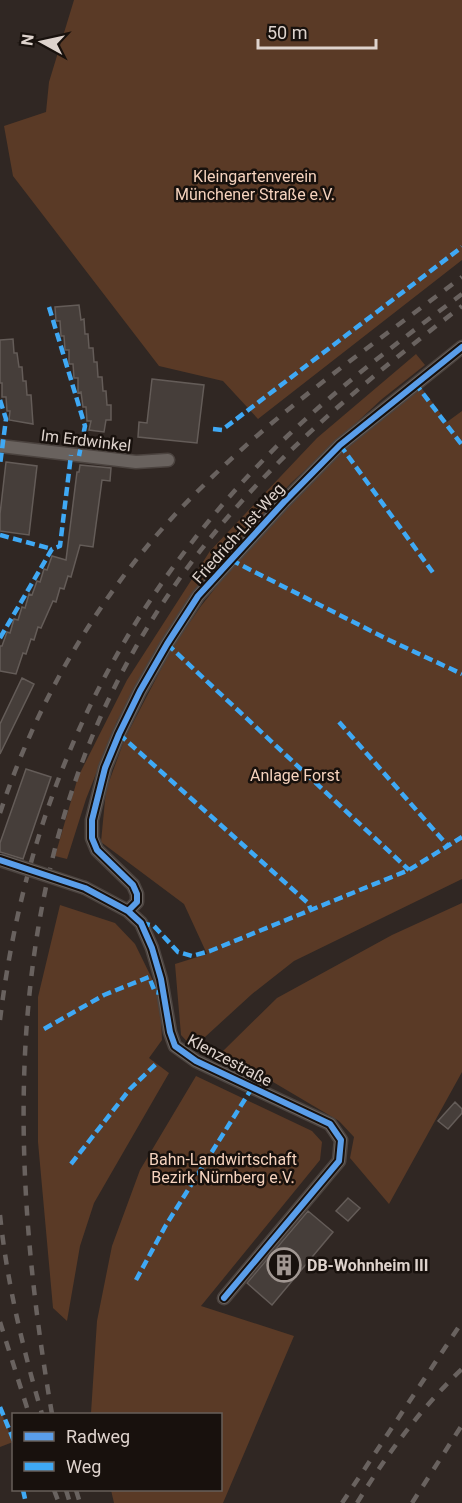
<svg xmlns="http://www.w3.org/2000/svg" width="462" height="1503" font-family="Roboto,sans-serif">
  <rect width="100%" height="100%" fill="#302723"/>
  <path fill="#5a3a26" d="M74,0H462V260L258,419L223,381L159,366L13,176L4,126L46,112L49,82Z
    M416,354L425,365L382,399L291,483L217,565L172,626L117,721L86,799L67,859L55,856L78,777L127,680L210,551L317,438Z
    M420,386L447,422L462,411V879L294,961L252,994L193,1048L181,1035L175,964L207,954L184,904L101,842L106,790L125,738L172,648L201,606L235,563L343,450Z
    M462,903V1072L389,1204L350,1158L354,1137L339,1121L222,1052L277,998L392,935Z
    M60,905L115,923L135,944L160,995L162,1040L149,1058L169,1073L94,1203L80,1246L67,1321L53,1308L38,1142V997Z
    M196,1076L312,1131L322,1142L320,1160L201,1306L294,1336L223,1503H114L111,1490H220V1414L91,1413L97,1321L112,1246L140,1170Z
    M0,1409L13,1442L0,1447Z"/>
  <path fill="#463e3a" stroke="#645c58" stroke-width="1.5" d="M79,305L81,320L84,319L85,334H88L89,348H93L94,362H97L98,377H102L103,391H106L107,405H111V420H106L104,432L89,430L91,421H87L86,407H83L81,392L78,393V378H74L73,364H69V350H65L64,336H61L60,321H56L55,307Z
    M13,339L14,353H17L19,367H22L23,381H26L27,395H31L33,424L9,420L10,411H7L6,397H2V383H0V340Z
    M152,379L204,385L197,443L138,437L139,422L147,423Z
    M6,462L37,466L29,535L0,531V514Z
    M80,465L111,468L110,481L102,480L93,547L80,545L71,577L68,576L64,589L60,588L56,602L53,601L41,628L38,627L34,640L31,639L26,654L23,653L16,674L0,671V646H2L7,632L10,633L14,619L18,620L22,607L25,608L29,594L32,595L37,581L40,582L44,569L47,570L52,556L66,560L77,472H79Z
    M22,678L34,684L0,754V724Z
    M26,769L51,777L23,859L0,852V843Z
    M455,1102L462,1109V1113L448,1129L438,1121Z
    M348,1198L360,1208L348,1221L336,1211Z
    M308,1211L333,1232L272,1305L247,1283Z"/>
  <g fill="none" stroke-linecap="round" stroke-linejoin="round">
    <g stroke="#4b433f" stroke-width="15">
      <path id="street" d="M0,446L136,462L168,460
        M85,888L128,911L141,923L152,948L161,979L170,1032L175,1046L196,1061L330,1124L341,1140L339,1161L224,1298
        M128,911L137,902V894L133,885L97,850L92,838V820L105,768L119,734L140,691L167,644L198,596L284,502L340,445L462,347"/>
    </g>
    <use href="#street" stroke="#69625e" stroke-width="12"/>
    <path stroke="#69625f" stroke-width="4.5" stroke-dasharray="10 10" stroke-linecap="butt" d="M0,813C41,689 110,576 204,485C282,407 374,344 462,277
      M0,1020C27,797 116,607 276,447C333,391 398,342 462,294
      M0,1215C7,1283 23,1349 42,1414
      M0,1322L29,1414
      M52,1414C0,1114 4,806 197,555C271,458 366,380 462,306
      M54,1490L59,1503
      M66,1490L70,1503
      M76,1490L80,1503
      M342,1503L462,1322
      M357,1503C387,1454 421,1408 462,1369
      M412,1503L462,1425"/>
    <g stroke="#4b433f" stroke-width="15" stroke-linecap="butt">
      <path id="street-bridge" d="M0,860L85,888"/>
    </g>
    <use href="#street-bridge" stroke="#69625e" stroke-width="12"/>
    <path stroke="#3fa9f5" stroke-width="4.5" stroke-dasharray="9 4.5" stroke-linecap="butt" d="M49,307L85,426L79,456
      M415,383L462,445
      M0,400L6,419L0,465
      M213,429L222,430L462,247
      M340,445L434,574
      M0,535L52,549
      M231,560L389,640L462,674
      M0,638L52,549L60,546L71,455
      M167,644L409,870
      M339,722L448,846
      M119,734L308,903L311,910
      M141,923L154,926L178,952L192,956L210,951L409,870L462,837
      M44,1029L104,995L149,977L155,992L162,993
      M71,1164L130,1089L156,1064
      M136,1280L166,1225L252,1088
      M0,1407L14,1441
      M23,1490L26,1503"/>
    <g stroke="#18110d" stroke-width="10">
      <path id="cycleway" d="M0,860L85,888L128,911L141,923L152,948L161,979L170,1032L175,1046L196,1061L330,1124L341,1140L339,1161L224,1298
        M128,911L137,902V894L133,885L97,850L92,838V820L105,768L119,734L140,691L167,644L198,596L284,502L340,445L462,347"/>
    </g>
    <use href="#cycleway" stroke="#5a9eea" stroke-width="6"/>
  </g>
  <defs>
    <g id="building-ring" transform="scale(1.725)"><circle r="9.5" fill="#18110d" stroke="#a19792" stroke-width="1.5"/><path d="M-4-6H4V6H1V3H-1V6H-4ZM-2.5-4.3h1.7v1.8h-1.7ZM.8-4.3h1.7v1.8H.8ZM-2.5-1h1.7V.8h-1.7ZM.8-1h1.7V.8H.8Z" fill="#a19792"/></g>
  </defs>
  <g fill-rule="evenodd">
    <use href="#building-ring" x="284" y="1265"/>
  </g>
  <g text-anchor="middle" stroke-width="5" stroke-linejoin="round" paint-order="stroke">
    <g font-size="16" fill="#f6d3be" stroke="#18110d">
      <text x="255" y="182">Kleingartenverein<tspan x="255" dy="18">Münchener Straße e.V.</tspan></text>
      <text x="295" y="781">Anlage Forst</text>
      <text x="223" y="1165">Bahn-Landwirtschaft<tspan x="223" dy="18">Bezirk Nürnberg e.V.</tspan></text>
    </g>
    <g font-size="16" fill="#ded3cd" stroke="#18110d">
      <text transform="translate(86 440) rotate(7)" y="6">Im Erdwinkel</text>
      <text transform="translate(238 533) rotate(-48)" y="6">Friedrich-List-Weg</text>
      <text transform="translate(230 1060) rotate(28)" y="6">Klenzestraße</text>
    </g>
    <g font-size="16" font-weight="bold" fill="#ded3cd" stroke="#18110d" text-anchor="start">
      <text x="307" y="1271">DB-Wohnheim III</text>
    </g>
  </g>
  <rect x="12" y="1413" width="210" height="78" fill="#18110d" stroke="#675f5a" stroke-width="1.5"/>
  <rect x="24" y="1432" width="30" height="9" fill="#5a9eea" stroke="#675f5a" stroke-width="1.5"/>
  <text x="66" y="1443" font-size="18" fill="#ded3cd">Radweg</text>
  <rect x="24" y="1462" width="30" height="9" fill="#3fa9f5" stroke="#675f5a" stroke-width="1.5"/>
  <text x="66" y="1473" font-size="18" fill="#ded3cd">Weg</text>
  <g transform="translate(42 42) rotate(278)" stroke="#18110d" stroke-width="4.5" paint-order="stroke">
  <path d="M0-4.5L10 22L0 15L-10 22Z" fill="#ded3cd"/>
  <text y="-9" font-size="16" font-weight="bold" text-anchor="middle" fill="#ded3cd">N</text>
  </g>
  <path d="M258 39v9h118v-9" fill="none" stroke="#ded3cd" stroke-width="3"/>
  <text x="267" y="39" font-size="18" fill="#ded3cd" stroke="#18110d" stroke-width="4.5" paint-order="stroke">50 m</text>
</svg>
